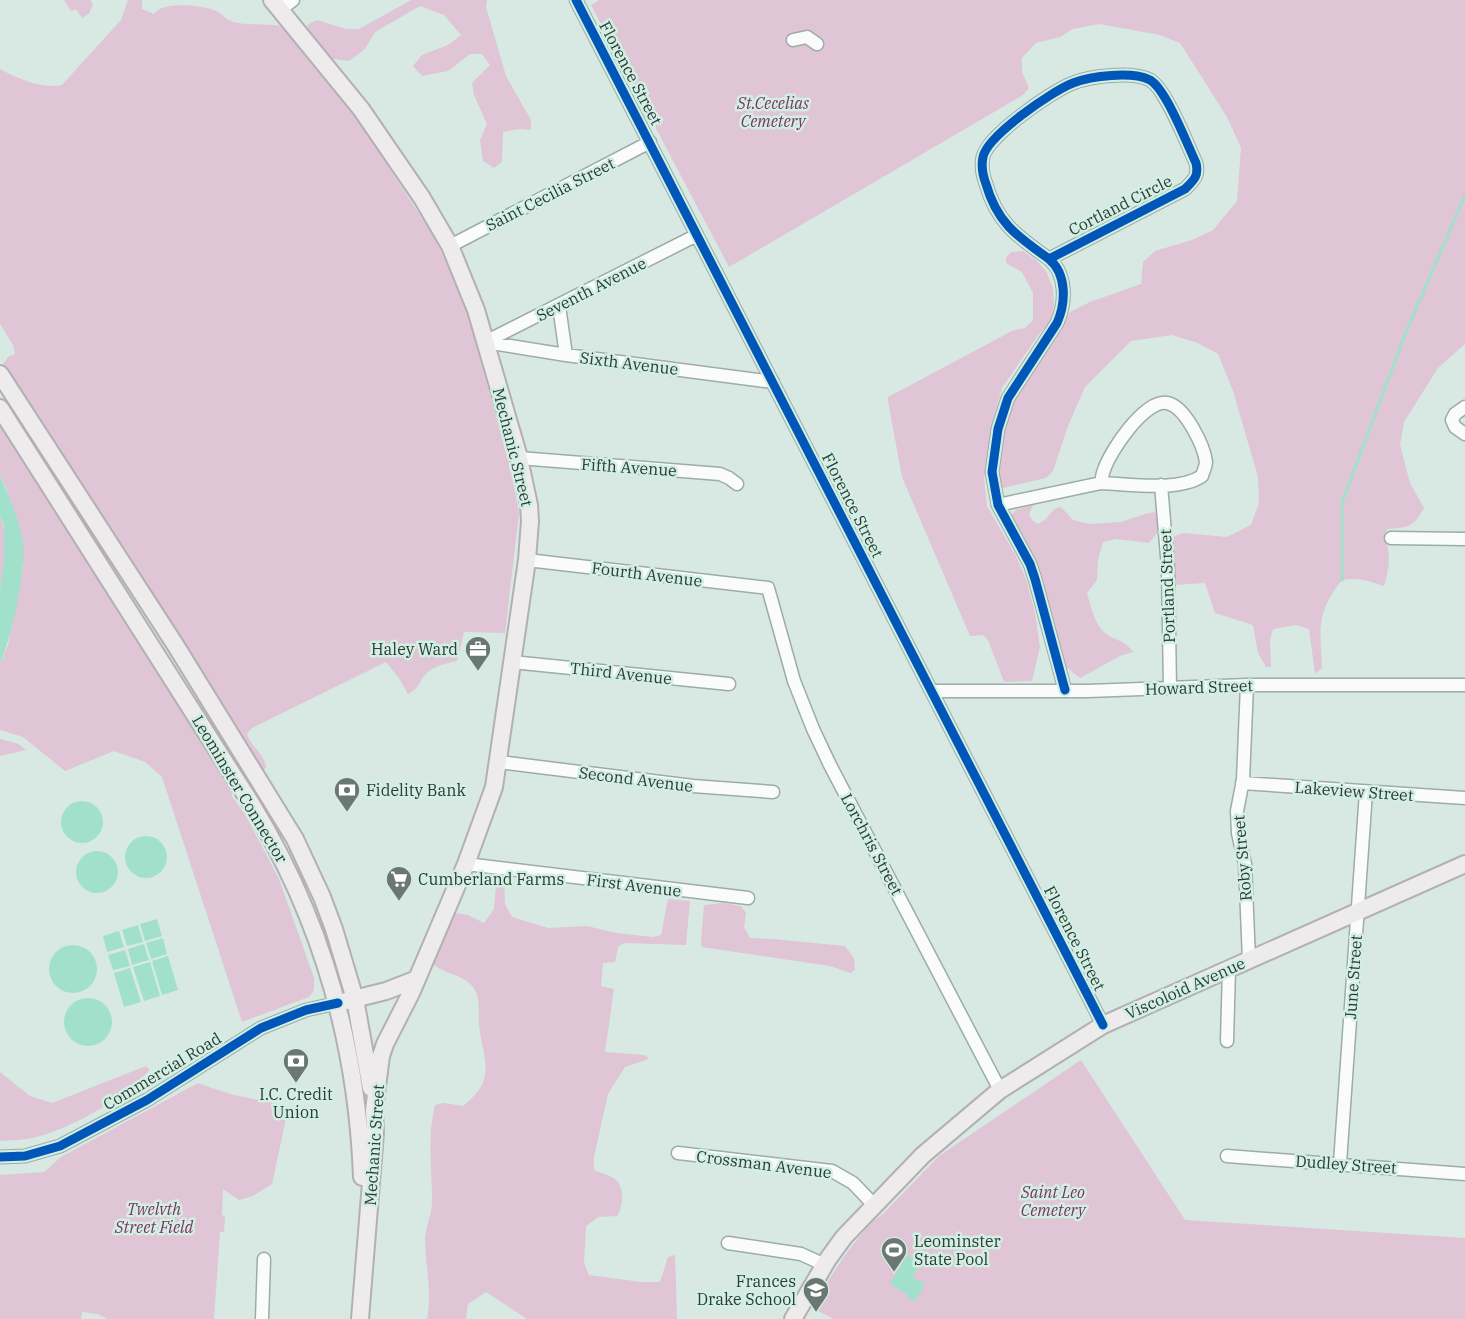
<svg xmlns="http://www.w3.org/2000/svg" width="1465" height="1319" font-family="'IBM Plex Serif',serif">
  <rect width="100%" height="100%" fill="#d8e9e3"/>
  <path fill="#dfc5d5" d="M64,0H90L93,4L89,14L82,18L76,9L71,11Z
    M128,0H142V9L154,14C162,1 202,5 216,11C222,13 225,19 231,21C240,26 269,23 282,26L359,122L433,235L454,278L469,318L511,471L519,513L505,633L464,632L457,661C447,663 435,666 428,672C418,680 423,686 408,694L400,680L386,662L252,728L247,734C251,747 264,753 266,767L263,771L15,387L3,364L8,357L15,354L13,345L0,324V69C19,79 41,89 62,85L121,20Z
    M411,0H487L486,7L506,76L531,120V130L519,129L503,132L502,162L494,168L483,161L480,140L487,124L474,95L472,83L490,65L482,54H470L448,71L422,76L413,66L422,55L448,45L461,35L444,15L420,6L375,32L365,49L349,61L333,59L310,33L307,25L317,20L346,29H359Z
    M599,0H1465V344L1438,368L1404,422L1400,445L1410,483L1424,508C1414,527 1407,528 1387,529L1384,537C1392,552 1389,570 1384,586C1369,581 1357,577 1342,580C1316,613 1320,628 1322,668L1315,674L1309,629L1296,625L1273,629L1270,640L1271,667H1266L1258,653L1253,625L1215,613L1205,583L1174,585L1172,537L1184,533L1227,537L1251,525L1259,503L1258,477L1233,391L1218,354L1198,343L1172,335L1131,341L1085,387L1068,426L1053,471L1046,478L1003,488L998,482L997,473L1003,425L1010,405L1070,312L1090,302L1141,284L1143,262L1155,251L1192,240L1213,230L1237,201L1241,148L1227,117L1180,43L1160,35L1099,24L1073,29L1060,37L1036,43L1022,58V72L1029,88L1023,95L729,267L591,5Z
    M1023,251L1037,261L1046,271L1053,288L1054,305L1052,320L1039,334L1002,388L994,418L984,478L987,506L1016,556L1026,579L1035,613L1040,647L1032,681L1004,682L988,640L983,635L970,636L902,477L888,401V397L1012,331L1025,328L1033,320V293L1022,272L1006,263V258L1011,252Z
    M0,422L231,787L232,796L246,816L279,879L314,978V990L309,997L242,1022L162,777L145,762L114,751L65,771L23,737L0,730V664L8,645L23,568V541L6,487L0,476Z
    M1034,504L1029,514L1032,520L1038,524L1045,520L1054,509L1061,507L1073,520L1090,524L1121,522L1148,513L1158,512L1160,530L1149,543L1116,539L1103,542L1098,560L1097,580L1087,593C1091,606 1094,624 1105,633C1116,642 1123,638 1133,652L1120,656L1080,678L1066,667L1039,572L1008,518L1016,510Z
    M0,516C10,538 4,566 0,589Z
    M0,739L19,744L26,750L0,756Z
    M504,882L505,904L512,917L548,928L587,926L616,933L653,937L661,935L668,899L690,901L686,945L624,943L618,947L615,962L603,963L601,986L614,989L605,1052L645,1055L649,1059L625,1067L608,1094L594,1157V1170C601,1173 611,1175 616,1180C625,1188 623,1208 617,1216L598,1217L586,1226L584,1263L589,1275L641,1282H660L668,1257L675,1255L677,1319H527L486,1292L468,1304L466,1319H427C432,1293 426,1268 425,1241C425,1227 432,1215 432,1201C432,1168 427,1137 435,1105L444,1103L463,1106C499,1077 482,1060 479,1023C478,1010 481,998 473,987C463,974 444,974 433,964L450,918L455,913L468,915L484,923L494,909L496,886Z
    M723,903L741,906L746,913L744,927L750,938L773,939L845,946L854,958L855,970L850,973L830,966L702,947L701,943L704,905Z
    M1081,1060L1185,1220L1465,1238V1319H834L812,1308C827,1282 859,1229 883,1214L939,1156Z
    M146,1066L150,1070C118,1101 76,1127 33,1138C22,1140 11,1140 0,1141V1072L30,1096L52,1103Z
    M198,1083L230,1094L277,1104L286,1119L272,1184L253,1196L239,1200L223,1189L222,1215L225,1216L224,1232H220L214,1319H108L97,1314L82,1312L81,1319H0V1175L44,1172L61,1157Z"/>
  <path fill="#a1e1cb" d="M0,476C8,492 21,525 23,542C26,572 12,636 0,664V589L4,561V525L0,516Z
    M61 822a21 21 0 1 1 42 0a21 21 0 1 1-42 0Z
    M125 857a21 21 0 1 1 42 0a21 21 0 1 1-42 0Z
    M76 872a21 21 0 1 1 42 0a21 21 0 1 1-42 0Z
    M157,919L162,936L145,941L140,924Z
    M138,925L143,942L127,946L122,930Z
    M119,931L124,947L107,952L103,936Z
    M163,938L167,954L151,959L146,943Z
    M144,944L149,960L132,965L128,949Z
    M49 969a24 24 0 1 1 48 0a24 24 0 1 1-48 0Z
    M125,950L130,966L113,970L108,955Z
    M168,956L178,990L162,995L152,961Z
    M150,962L160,996L144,1001L133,967Z
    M130,968L141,1002L124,1007L114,973Z
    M64 1022a24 24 0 1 1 48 0a24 24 0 1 1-48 0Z
    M907,1255L921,1263L913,1277L925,1284L915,1301L907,1297L908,1295L890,1284Z"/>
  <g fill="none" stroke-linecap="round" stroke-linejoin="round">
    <path stroke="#a1e1cb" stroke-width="3" d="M1342,580V502L1406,332L1465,195"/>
    <g stroke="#9eaba6" stroke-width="15">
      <path id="minor" d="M576,0L1103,1025
        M280,10L293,0
        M793,40L807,37L817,44
        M450,246L650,142
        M1049,259C1017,236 997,223 986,184C983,176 981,166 983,157C987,136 1052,91 1073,83C1091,76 1132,71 1150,80C1166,89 1187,144 1196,163C1199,176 1194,180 1185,189L1049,259C1067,274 1066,303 1057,323L1008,398L998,429L992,472L998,505L1030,564L1035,579L1065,690
        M559,306L566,355
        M485,342L566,355L773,382
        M485,342L697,235
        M1465,407L1455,414L1452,420L1455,427L1465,434
        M519,458L720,474L729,478L737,484
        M1161,485L1168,568L1170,688
        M998,505L1101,483C1102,479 1102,474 1104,470C1110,451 1145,399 1167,403C1185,406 1204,446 1206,462C1206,467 1203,471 1202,476C1178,492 1130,484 1101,483
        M1391,538L1465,539
        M527,560L768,588L794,681L813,729L830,765L1000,1090
        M512,662L729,684
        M1247,685L1243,780L1237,811L1238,833L1245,864L1249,960
        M932,691H1088L1247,685H1465
        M499,762L693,786L773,792
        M1242,783L1465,798
        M466,864L748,898
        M1227,1041L1229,968
        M678,1153L832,1171L853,1183L874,1205
        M1227,1156L1465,1174
        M0,1157L25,1156L60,1146L147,1100L261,1028L306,1010L338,1003
        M1340,1163L1366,792
        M728,1243L801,1254L825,1265
        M262,1319L264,1259"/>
    </g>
    <g stroke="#b2b0b3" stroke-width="20">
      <path id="major" d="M272,0L361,109L422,198L450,246L476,310L518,454L529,505L530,521L527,560L494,787L466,864L411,993L385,1044L381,1056L374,1110L375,1133L360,1319
        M0,374L176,646L295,839L322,897L334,929L355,999L371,1088
        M0,408L252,805C322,920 357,1044 362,1177
        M346,1001L386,991L417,979
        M793,1319L828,1259L844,1237L923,1155L1000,1090L1103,1025L1465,864"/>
    </g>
    <use href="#minor" stroke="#f9fcfb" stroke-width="12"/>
    <use href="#major" stroke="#edebec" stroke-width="16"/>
    <g stroke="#d2efe4" stroke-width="13">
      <path id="cycleway" d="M576,0L1103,1025
        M1049,259C1017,236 997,223 986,184C983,176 981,166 983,157C987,136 1052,91 1073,83C1091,76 1132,71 1150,80C1166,89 1187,144 1196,163C1199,176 1194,180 1185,189L1049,259C1067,274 1066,303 1057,323L1008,398L998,429L992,472L998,505L1030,564L1035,579L1065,690
        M0,1157L25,1156L60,1146L147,1100L261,1028L306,1010L338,1003"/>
    </g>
    <use href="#cycleway" stroke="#0057b8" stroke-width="9"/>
  </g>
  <defs>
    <g id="office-pin" transform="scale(1.35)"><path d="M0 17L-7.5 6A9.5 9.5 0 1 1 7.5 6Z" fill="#6a7772" stroke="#d2efe4"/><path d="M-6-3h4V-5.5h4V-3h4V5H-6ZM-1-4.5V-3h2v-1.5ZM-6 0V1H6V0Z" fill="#fff"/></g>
    <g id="bank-pin" transform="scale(1.35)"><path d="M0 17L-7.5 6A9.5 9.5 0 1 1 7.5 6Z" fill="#6a7772" stroke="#d2efe4"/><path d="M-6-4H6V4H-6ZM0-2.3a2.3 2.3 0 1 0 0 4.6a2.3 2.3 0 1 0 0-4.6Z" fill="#fff"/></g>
    <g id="supermarket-pin" transform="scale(1.35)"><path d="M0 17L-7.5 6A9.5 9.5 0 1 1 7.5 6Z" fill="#6a7772" stroke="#d2efe4"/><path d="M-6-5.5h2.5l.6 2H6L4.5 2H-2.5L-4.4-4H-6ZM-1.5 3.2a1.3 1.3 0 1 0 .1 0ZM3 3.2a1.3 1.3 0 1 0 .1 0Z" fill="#fff"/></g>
    <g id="stadium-pin" transform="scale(1.35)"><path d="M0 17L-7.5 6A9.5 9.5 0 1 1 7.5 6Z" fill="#6a7772" stroke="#d2efe4"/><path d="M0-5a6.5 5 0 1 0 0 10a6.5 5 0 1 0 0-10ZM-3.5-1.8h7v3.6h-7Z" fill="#fff"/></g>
    <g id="school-pin" transform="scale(1.35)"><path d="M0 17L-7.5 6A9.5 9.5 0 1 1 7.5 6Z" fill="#6a7772" stroke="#d2efe4"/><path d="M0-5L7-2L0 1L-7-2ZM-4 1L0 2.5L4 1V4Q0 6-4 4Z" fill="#fff"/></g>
  </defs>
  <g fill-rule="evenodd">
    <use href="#office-pin" x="478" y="649"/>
    <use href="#bank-pin" x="347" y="790"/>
    <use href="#supermarket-pin" x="399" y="879"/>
    <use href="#bank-pin" x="296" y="1061"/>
    <use href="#stadium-pin" x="894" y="1250"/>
    <use href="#school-pin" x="816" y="1290"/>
  </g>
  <g text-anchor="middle" stroke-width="5" stroke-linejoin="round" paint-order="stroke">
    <g font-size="16" fill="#2e3a35" stroke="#d2efe4">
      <text transform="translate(631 73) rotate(62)" y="6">Florence Street</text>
      <text transform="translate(550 194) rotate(-27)" y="6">Saint Cecilia Street</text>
      <text transform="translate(1120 205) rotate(-27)" y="6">Cortland Circle</text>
      <text transform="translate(591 289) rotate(-27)" y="6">Seventh Avenue</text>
      <text transform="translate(629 363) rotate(7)" y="6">Sixth Avenue</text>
      <text transform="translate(513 447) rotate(76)" y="6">Mechanic Street</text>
      <text transform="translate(629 467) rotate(4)" y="6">Fifth Avenue</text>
      <text transform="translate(853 505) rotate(63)" y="6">Florence Street</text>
      <text transform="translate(647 574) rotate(7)" y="6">Fourth Avenue</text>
      <text transform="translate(1167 586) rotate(-92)" y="6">Portland Street</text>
      <text transform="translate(621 673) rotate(6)" y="6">Third Avenue</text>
      <text transform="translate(1199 687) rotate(-2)" y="6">Howard Street</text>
      <text transform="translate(636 779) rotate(7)" y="6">Second Avenue</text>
      <text transform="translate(240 789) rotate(59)" y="6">Leominster Connector</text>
      <text transform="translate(1354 791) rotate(4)" y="6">Lakeview Street</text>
      <text transform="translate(872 844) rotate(62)" y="6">Lorchris Street</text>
      <text transform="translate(1242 858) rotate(-95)" y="6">Roby Street</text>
      <text transform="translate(634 885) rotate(7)" y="6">First Avenue</text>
      <text transform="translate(1075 938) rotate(63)" y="6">Florence Street</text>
      <text transform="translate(1353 977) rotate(-86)" y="6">June Street</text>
      <text transform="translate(1185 988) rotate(-24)" y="6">Viscoloid Avenue</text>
      <text transform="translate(162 1071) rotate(-31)" y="6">Commercial Road</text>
      <text transform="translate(374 1145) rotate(-86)" y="6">Mechanic Street</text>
      <text transform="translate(764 1164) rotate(7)" y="6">Crossman Avenue</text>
      <text transform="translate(1346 1164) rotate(4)" y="6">Dudley Street</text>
    </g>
    <g font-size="16" font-style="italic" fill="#7f3162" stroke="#d2efe4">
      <text x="773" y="109">St.Cecelias<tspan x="773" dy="18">Cemetery</tspan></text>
      <text x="1053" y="1198">Saint Leo<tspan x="1053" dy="18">Cemetery</tspan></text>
      <text x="154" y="1215">Twelvth<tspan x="154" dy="18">Street Field</tspan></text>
    </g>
    <g font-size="16" fill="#2e3a35" stroke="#d2efe4" text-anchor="start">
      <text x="458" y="655" text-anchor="end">Haley Ward</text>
      <text x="366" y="796">Fidelity Bank</text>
      <text x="418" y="885">Cumberland Farms</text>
      <text x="296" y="1100" text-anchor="middle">I.C. Credit<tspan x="296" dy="18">Union</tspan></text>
      <text x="914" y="1247">Leominster<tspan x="914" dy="18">State Pool</tspan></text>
      <text x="796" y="1287" text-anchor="end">Frances<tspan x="796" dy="18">Drake School</tspan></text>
    </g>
  </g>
</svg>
